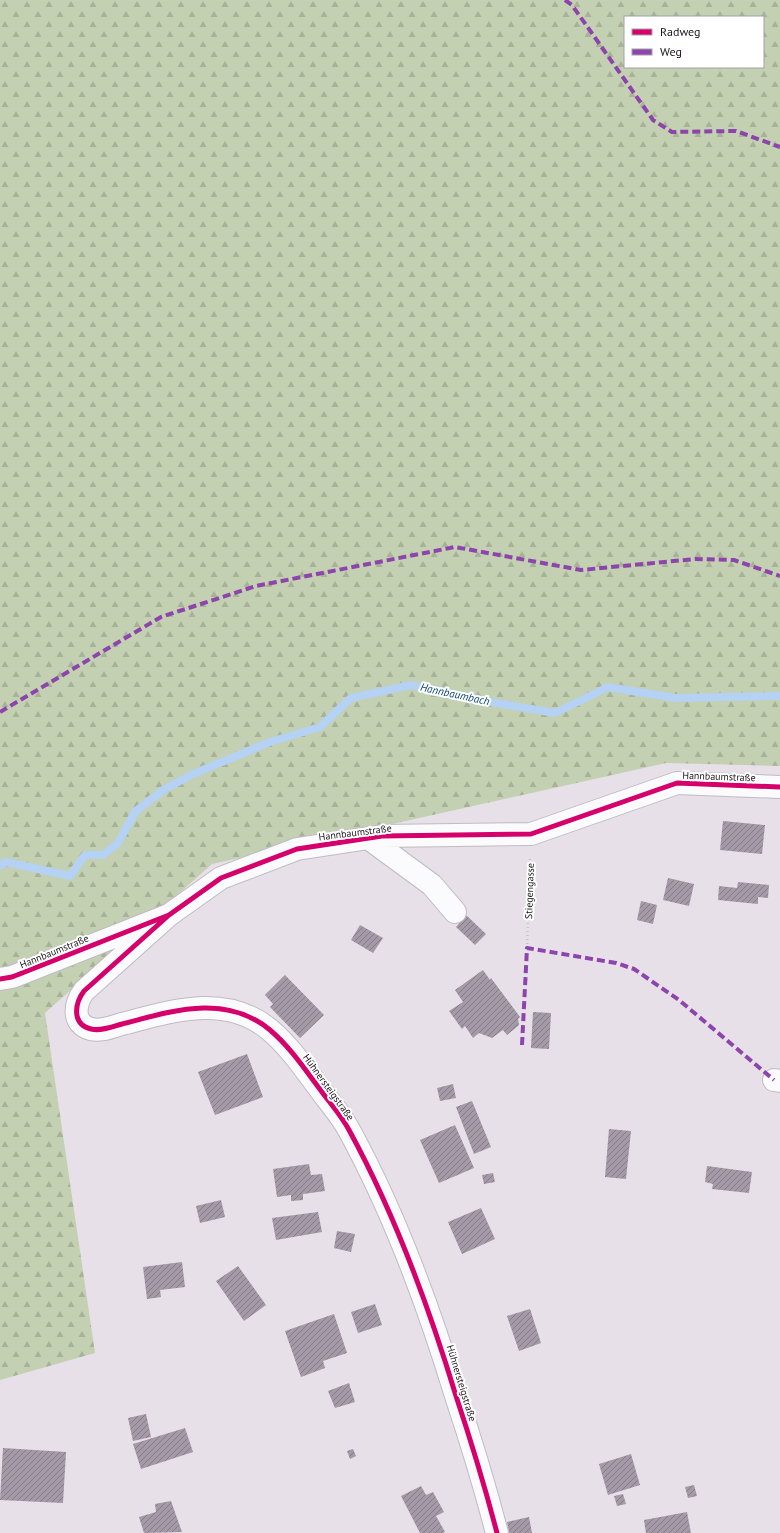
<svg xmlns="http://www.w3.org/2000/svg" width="780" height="1533" font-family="'PT Sans',sans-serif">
  <defs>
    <pattern id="forest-firs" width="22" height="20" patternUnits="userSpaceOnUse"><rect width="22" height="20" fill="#c3d0b2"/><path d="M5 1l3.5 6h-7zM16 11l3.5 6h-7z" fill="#a7b298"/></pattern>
    <pattern id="building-hatch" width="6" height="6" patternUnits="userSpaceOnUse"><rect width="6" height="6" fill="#a499a7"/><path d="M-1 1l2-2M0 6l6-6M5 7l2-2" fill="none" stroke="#857c87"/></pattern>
  </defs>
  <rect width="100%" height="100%" fill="#e7e0e8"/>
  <path fill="url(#forest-firs)" fill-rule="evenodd" d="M0,0H780V766L666,763L212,864L45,1013L95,1353L0,1380ZM625,17H763V67H625Z"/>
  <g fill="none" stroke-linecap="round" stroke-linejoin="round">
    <path stroke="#b5d1f3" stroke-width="8" d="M0,866L6,862L70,876L85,855H103L118,843L135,812L163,790L193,774L270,742L320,727L351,698L411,685L490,702L555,713L608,687L675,698L780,696"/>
  </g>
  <path fill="url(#building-hatch)" d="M723,821L765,825L762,854L720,850Z
    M668,878L694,884L689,906L663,900Z
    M738,882L769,885L768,898L758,897V904L718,900L719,886L737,888Z
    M641,901L657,905L653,924L637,920Z
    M466,915L486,934L475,945L456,927Z
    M360,925L383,938L373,953L351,940Z
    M483,970L490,980L491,978L520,1017L518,1019L519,1025L507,1035L503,1030L492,1038L479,1033L473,1038L465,1026L462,1029L449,1011L463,1002L455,990Z
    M285,975L324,1015L300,1038L270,1007L273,1004L265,995Z
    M533,1012L551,1013L549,1049L531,1048Z
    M247,1054L263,1097L215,1115L198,1072Z
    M453,1084L456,1098L440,1101L437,1088Z
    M472,1101L491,1147L474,1154L456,1107Z
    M455,1125L474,1168L439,1183L420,1140Z
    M609,1129L631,1131L626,1179L605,1177Z
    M309,1164L311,1175L322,1174L325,1191L303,1194V1200L291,1201V1195L277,1197L273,1169Z
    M707,1166L752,1172L749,1193L712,1189L713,1184L705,1182Z
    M493,1173L495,1182L484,1184L482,1175Z
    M221,1200L225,1217L200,1223L196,1206Z
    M481,1208L495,1239L462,1254L448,1222Z
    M318,1212L322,1232L276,1240L272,1218Z
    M337,1231L355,1234L351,1252L334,1248Z
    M182,1262L185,1287L160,1290L161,1297L147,1299L143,1267Z
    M238,1266L266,1305L244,1321L216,1281Z
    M375,1304L382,1325L358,1333L351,1312Z
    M530,1309L541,1343L519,1351L507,1316Z
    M334,1314L347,1353L323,1361L325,1368L301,1377L285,1331Z
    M349,1383L355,1402L335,1408L328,1391Z
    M146,1414L151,1437L133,1441L128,1418Z
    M185,1428L193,1452L141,1469L133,1444Z
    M3,1448L66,1452L63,1503L0,1500Z
    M353,1449L356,1456L350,1459L347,1451Z
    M631,1454L640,1485L608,1495L599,1464Z
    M694,1485L697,1496L688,1498L685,1487Z
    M421,1486L426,1495L433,1492L444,1512L436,1516L445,1532L442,1533H420L401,1496Z
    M623,1494L626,1504L617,1506L614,1496Z
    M171,1501L182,1532L144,1533L139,1517L156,1512L155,1504Z
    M687,1512L691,1533H646L644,1520Z
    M529,1517L532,1533H509L507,1522Z"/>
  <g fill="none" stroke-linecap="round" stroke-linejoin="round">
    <g stroke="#c0bbc2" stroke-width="24">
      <path id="minor" d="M368,838L432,885L455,912
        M169,915L84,991C75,1003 71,1024 91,1029C102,1032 116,1025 126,1023C175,1010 227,994 270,1030C290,1047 304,1068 319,1088C329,1102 341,1115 349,1130C395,1214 428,1304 456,1396C471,1441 485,1487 497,1533
        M0,979L12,977L169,915L221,878L297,849L382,836L531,834L677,783L780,787
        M774,1080L780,1081"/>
    </g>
    <path stroke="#c6c4c6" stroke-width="2.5" stroke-dasharray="1 3" stroke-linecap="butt" d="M527,948L530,859"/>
    <use href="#minor" stroke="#fbfafc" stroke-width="22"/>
    <path stroke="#8e44ad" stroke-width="4" stroke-dasharray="8 4" stroke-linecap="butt" d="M565,0L572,5L653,120L672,132L736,131L780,147
      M0,712L161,617L256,586L455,547L581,570L695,559L734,560L780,576
      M522,1045L527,948L616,963L634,969L679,1000L774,1080"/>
    <g stroke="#fff" stroke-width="8">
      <path id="cycleway" d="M169,915L84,991C75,1003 71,1024 91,1029C102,1032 116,1025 126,1023C175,1010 227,994 270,1030C290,1047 304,1068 319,1088C329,1102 341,1115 349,1130C395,1214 428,1304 456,1396C471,1441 485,1487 497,1533
        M0,979L12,977L169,915L221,878L297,849L382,836L531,834L677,783L780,787"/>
    </g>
    <use href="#cycleway" stroke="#d6006c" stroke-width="5"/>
  </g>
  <g text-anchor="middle" stroke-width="4" stroke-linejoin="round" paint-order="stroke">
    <g font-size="10" fill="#19141a" stroke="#fff">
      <text transform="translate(719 776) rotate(2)" y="4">Hannbaumstraße</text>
      <text transform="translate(355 832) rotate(-7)" y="4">Hannbaumstraße</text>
      <text transform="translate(529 891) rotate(-88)" y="4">Stiegengasse</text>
      <text transform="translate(54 951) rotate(-22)" y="4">Hannbaumstraße</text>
      <text transform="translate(329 1087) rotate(54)" y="4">Hühnersteigstraße</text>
      <text transform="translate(462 1383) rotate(73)" y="4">Hühnersteigstraße</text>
    </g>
    <g font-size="11" font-style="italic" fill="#084577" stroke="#fff">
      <text transform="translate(455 694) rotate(12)" y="4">Hannbaumbach</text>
    </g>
  </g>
  <rect x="624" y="16" width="140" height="52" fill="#ffffff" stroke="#a3a1a3"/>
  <rect x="632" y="29" width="20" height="6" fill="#d6006c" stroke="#a3a1a3"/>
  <text x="660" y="36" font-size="12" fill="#19141a">Radweg</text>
  <rect x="632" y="49" width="20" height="6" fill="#8e44ad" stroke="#a3a1a3"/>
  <text x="660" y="56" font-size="12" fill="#19141a">Weg</text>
</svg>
